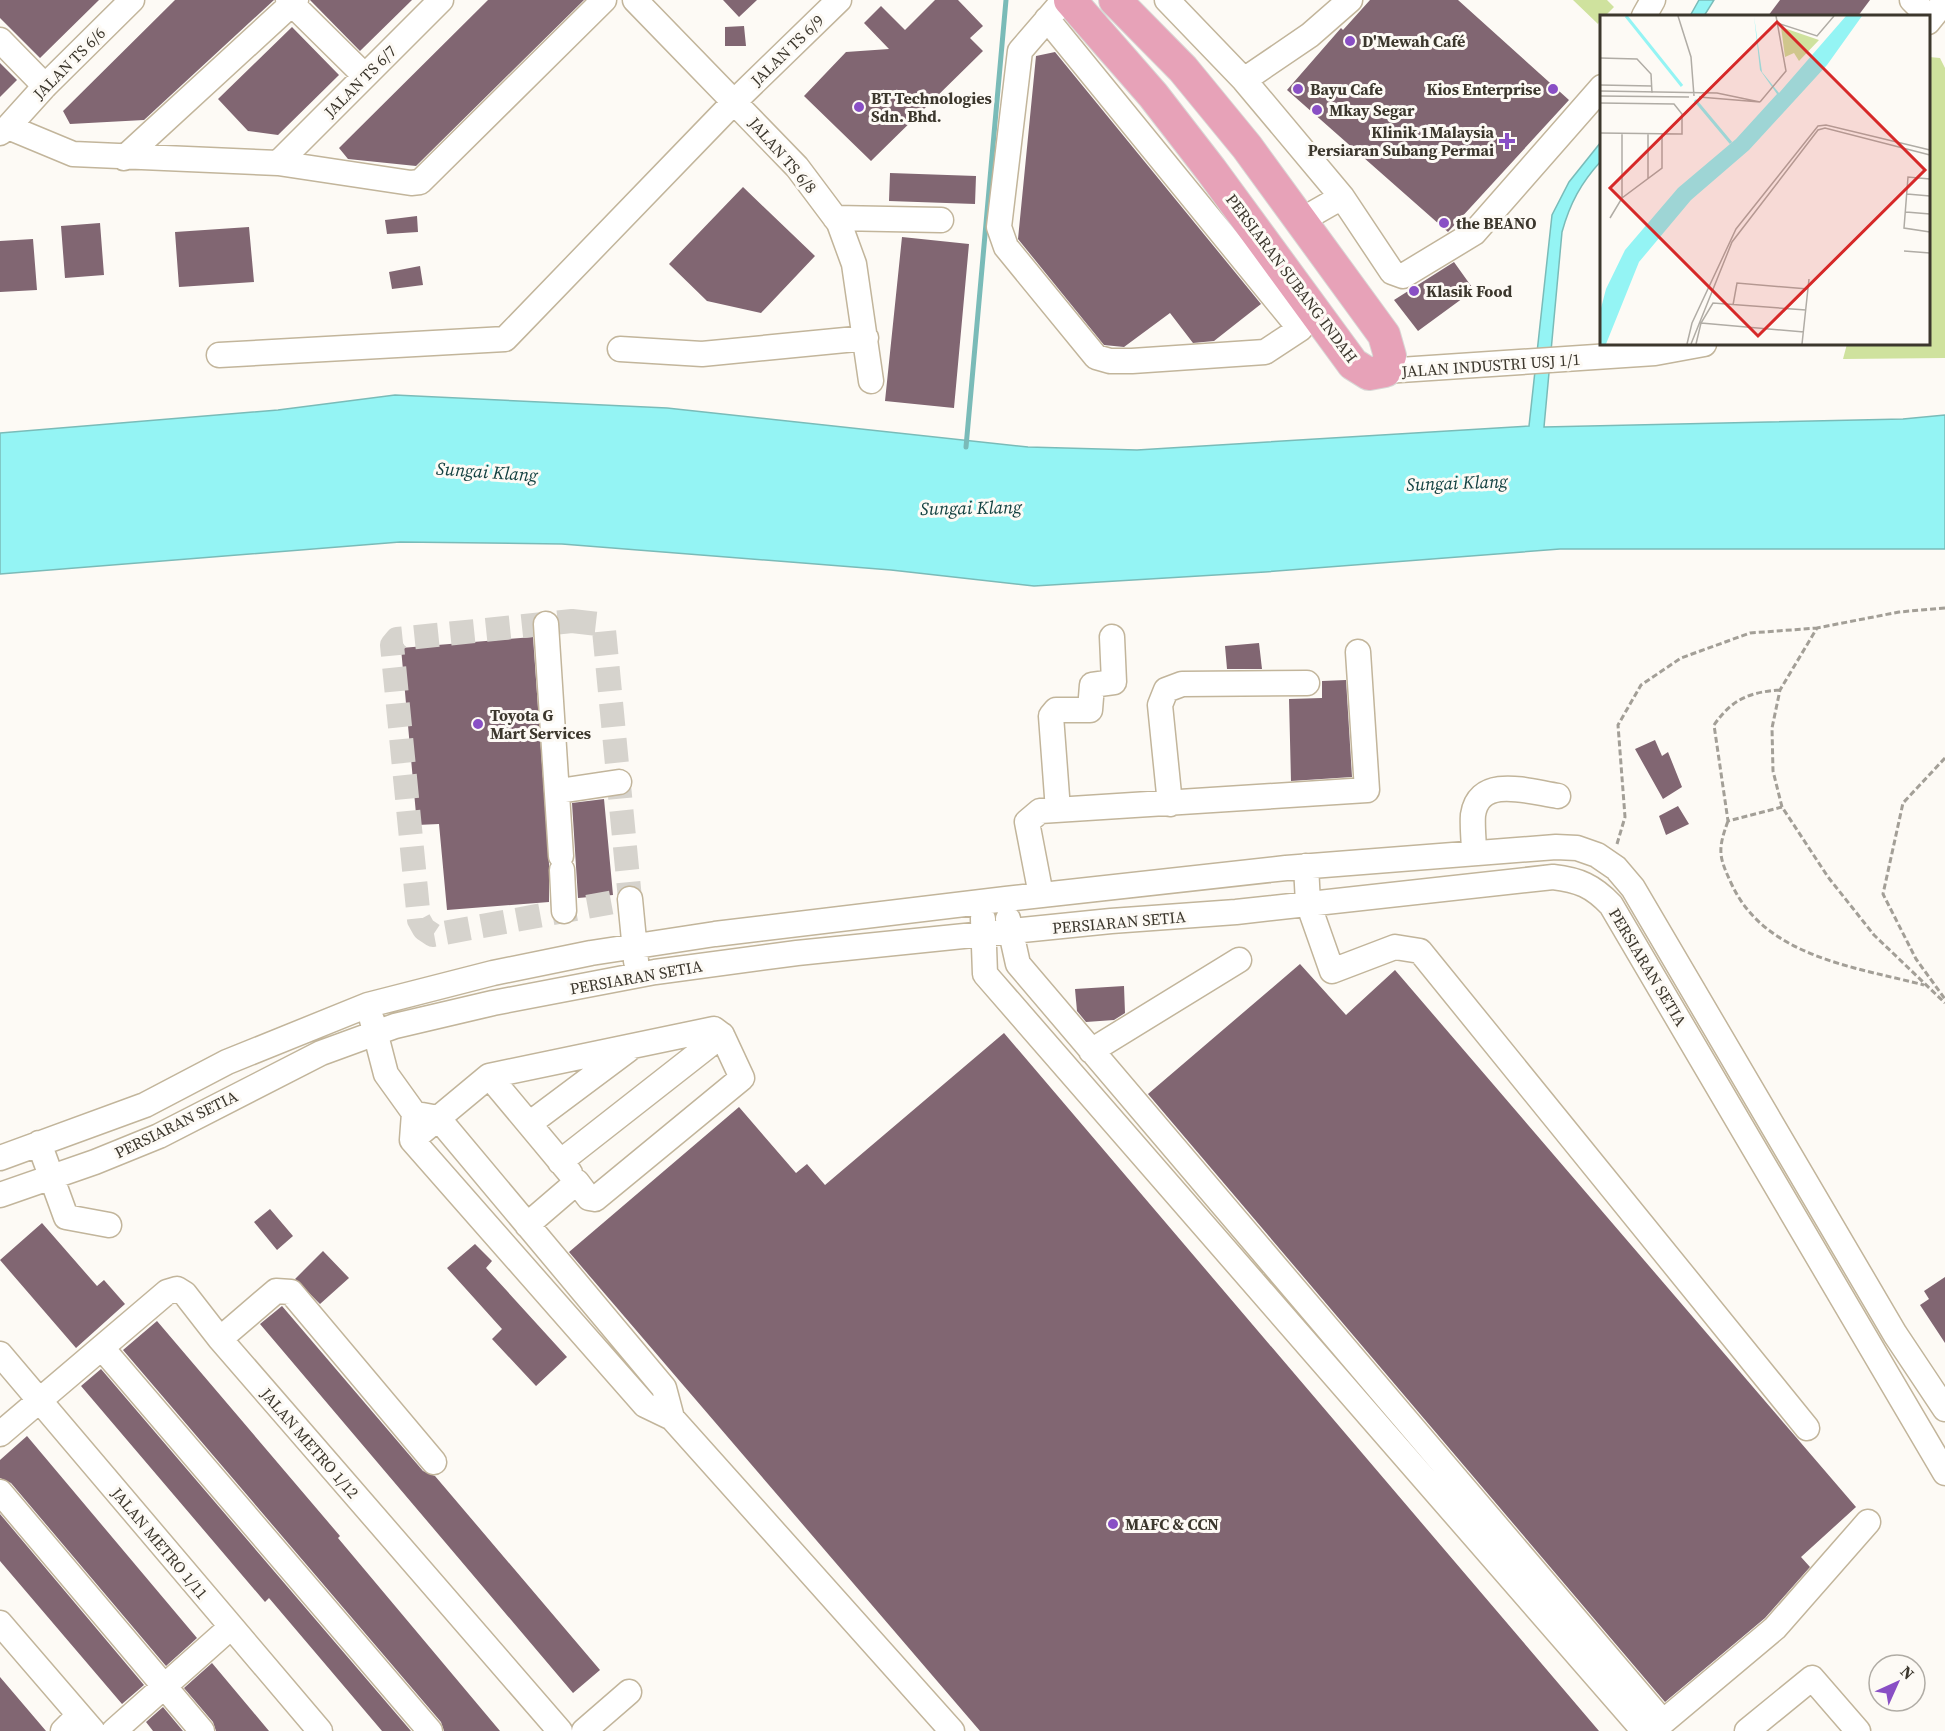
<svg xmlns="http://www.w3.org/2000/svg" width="1945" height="1731" font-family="'Source Serif 4',serif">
  <rect width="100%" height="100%" fill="#fdfaf5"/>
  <path fill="#cfe29e" d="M1573,0H1607L1614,7L1605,16H1602L1598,24Z
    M1929,57L1940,58L1945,68V358L1843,359L1847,344H1928Z"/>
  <path fill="#94f4f4" stroke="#7abbb8" stroke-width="1.5" d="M1699,0H1714L1704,16H1690Z
    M1601,142V161C1581,183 1570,203 1562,232L1544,427L1903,419L1945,415V549H1560L1265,572L1034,586L891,570L562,544L400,542L0,574V433L278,410L395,395L667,408L1028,447L1137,450L1529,426L1552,215L1569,182Z"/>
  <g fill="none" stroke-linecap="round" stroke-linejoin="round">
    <path stroke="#7abbb8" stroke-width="5" d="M966,447L1006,0"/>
  </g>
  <path fill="#816672" d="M0,0H99L40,58L0,18Z
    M175,0H274L144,120L70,124L63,111Z
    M310,0H412L360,51Z
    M488,0H584L416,166L348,159L339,148Z
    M723,0H757L739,17Z
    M935,0H958L983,26L970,38L983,51L871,161L804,96L846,52L889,49L864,23L881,6L905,30Z
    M1370,0H1458L1569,100L1448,232L1287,90L1341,28L1343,30Z
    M1780,0H1870L1858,16H1768Z
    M744,26L746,46H725V27Z
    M292,27L339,75L278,135L248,131L218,99Z
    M1055,52L1261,304L1214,341L1193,343L1170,313L1124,347L1104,345L1018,239L1036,56Z
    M0,63L17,80L0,97Z
    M890,173L976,176L975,204L889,201Z
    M743,187L815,256L761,313L707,301L669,264Z
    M417,216L418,232L387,234L385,220Z
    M100,223L104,275L65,278L61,226Z
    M249,227L254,282L179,287L175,232Z
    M902,237L969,244L954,408L885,401Z
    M33,239L37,290L0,292V241Z
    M1454,262L1474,290L1418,331L1394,300Z
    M420,266L423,285L392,289L389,272Z
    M533,637L549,864V902L447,910L439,824L417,825L401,648Z
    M1259,643L1262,669H1227L1225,646Z
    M1346,680L1352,777L1291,781L1289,699L1322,698V681Z
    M1655,740L1662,756L1668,752L1682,787L1663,799L1635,749Z
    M604,799L613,895L578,898L572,803Z
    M1678,806L1689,824L1666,835L1659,816Z
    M1300,964L1346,1015L1395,970L1856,1507L1801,1557L1810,1567L1765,1618L1665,1702L1148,1094Z
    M1124,986L1125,1013L1114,1020L1086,1022L1077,1011L1075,989Z
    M1004,1033L1599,1731H980L569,1252L739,1107L796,1173L807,1164L825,1185Z
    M270,1209L293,1236L277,1250L254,1222Z
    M42,1223L97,1286L104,1280L125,1304L76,1348L0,1260Z
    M475,1244L492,1261L486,1268L567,1357L536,1386L492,1339L502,1329L447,1268Z
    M323,1251L349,1278L320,1304L295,1279Z
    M1945,1277V1343L1920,1305L1929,1299L1924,1291Z
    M282,1306L423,1471L435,1476L600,1670L573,1693L260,1324Z
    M157,1321L340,1536L338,1538L500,1731H444L441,1722L123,1350Z
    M101,1369L411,1731H382L269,1598L265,1602L81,1386Z
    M27,1436L197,1638L166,1666L11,1483L0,1478V1460Z
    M0,1514L144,1685L122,1704L0,1561Z
    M212,1663L269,1731H216L213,1722L184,1688Z
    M0,1677L46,1731H0Z
    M163,1707L183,1731H153L146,1722Z"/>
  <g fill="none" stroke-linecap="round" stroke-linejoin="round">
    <path stroke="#d6d3cd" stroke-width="24" stroke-dasharray="24 12" stroke-linecap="butt" d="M572,621L598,624L604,630L630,899L433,935L424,929L419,920L392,645L397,639Z"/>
    <g stroke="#c2b59b" stroke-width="27">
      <path id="minor" d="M288,0L365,76
        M635,0L797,167L839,223L854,264L871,381
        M1064,0L1020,51L999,227L1006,247L1096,357L1110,361H1132L1265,352L1300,329
        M1167,0L1244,80L1342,197L1392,272L1403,276L1474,233L1602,87
        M1912,0L1928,16
        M1644,16L1653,0
        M1047,19L1300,329L1310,318
        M1928,22L1945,1
        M0,40L45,86
        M1244,80L1310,35L1350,0
        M8,127L45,86L132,0
        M0,133L8,127L73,154L278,163L411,183L420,182L604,0
        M124,158L296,0
        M278,163L441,0
        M835,218L941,220
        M1300,221L1342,197
        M620,349L702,354L866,338
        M219,355L505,339L735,101L839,0
        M1385,371L1655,353L1704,344
        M546,624L561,856
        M559,791L619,782
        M1170,804L1160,705L1166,690L1182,684L1307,683
        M1058,810L1051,716L1056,710H1090L1092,685L1114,682L1112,637
        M1474,853C1474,841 1472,827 1473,815C1479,774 1530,792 1558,796
        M1306,866L1308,903L1332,971L1395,947L1420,951L1807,1428
        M562,870L564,911
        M1041,895L1027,822L1040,811L1367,790L1358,652
        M630,899L636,961
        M983,919L985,974L1644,1731
        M1008,919L1018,964L1663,1722L1775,1628L1868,1522
        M372,1020L386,1074L414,1113L412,1140L645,1405L672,1418L952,1731
        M1091,1051L1239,960
        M489,1076L570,1173
        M422,1115L438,1118L664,1388L672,1418
        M529,1124L628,1050
        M412,1140L489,1076L714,1029L722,1035L742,1078L595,1199L589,1198L577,1182L527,1225
        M39,1143L66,1217L109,1225
        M0,1158L145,1105L227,1062L368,1005L493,973L591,953L715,934L1006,899L1286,868L1556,847L1577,848L1597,855L1616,868L1633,888L1895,1334L1945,1409
        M560,1162L722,1035
        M0,1195L95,1162L159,1136L321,1053L395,1026L493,1003L655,972L797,953L1111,921L1236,912L1553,877C1579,880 1593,886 1611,905L1945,1473
        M220,1339L276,1291L291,1292L434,1462
        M102,1348L430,1731
        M0,1354L320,1731
        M0,1434L167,1292L177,1289L185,1294L220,1339L560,1731
        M0,1492L202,1731
        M0,1623L93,1731
        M63,1731L71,1723L85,1722
        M114,1731L231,1627
        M584,1731L629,1692
        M1747,1731L1812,1678L1858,1731"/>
    </g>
    <g stroke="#d8d7d5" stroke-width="34">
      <path id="major" d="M1070,0L1153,95L1211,170L1353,364L1369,374L1385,371L1390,356L1384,335L1247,147L1183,69L1115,0"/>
    </g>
    <path stroke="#a39f97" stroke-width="3" stroke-dasharray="6 3" stroke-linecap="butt" d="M1945,608L1899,612L1817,628L1780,690L1772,728L1773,771L1782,807L1828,877L1874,935L1945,1003
      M1780,690C1750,692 1732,699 1714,725L1728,821L1782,807
      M1945,758L1903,803L1883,894L1916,959L1945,999
      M1728,821C1717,851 1719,857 1732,885C1766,957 1855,967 1924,985
      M1617,844L1625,817L1618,725L1641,685L1681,658L1750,633L1817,628"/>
    <use href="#minor" stroke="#fff" stroke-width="24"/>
    <use href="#major" stroke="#e7a2b8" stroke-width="32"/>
  </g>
  <g fill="#894fc5" stroke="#fdfaf5" stroke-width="2">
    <circle cx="1350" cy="41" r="6"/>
    <circle cx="1298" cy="89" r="6"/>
    <circle cx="1553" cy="89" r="6"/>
    <circle cx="859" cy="107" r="6"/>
    <circle cx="1317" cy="110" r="6"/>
    <path d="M1504 132h6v6h6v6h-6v6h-6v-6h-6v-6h6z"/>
    <circle cx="1444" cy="223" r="6"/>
    <circle cx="1414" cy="291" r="6"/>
    <circle cx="478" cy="724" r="6"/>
    <circle cx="1113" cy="1524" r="6"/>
  </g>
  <g text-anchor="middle" stroke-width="6" stroke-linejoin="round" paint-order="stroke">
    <g font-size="16" font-weight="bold" fill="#3c372d" stroke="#fdfaf5" text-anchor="start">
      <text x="1362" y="47">D'Mewah Café</text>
      <text x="1310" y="95">Bayu Cafe</text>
      <text x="1541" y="95" text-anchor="end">Kios Enterprise</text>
      <text x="871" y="104">BT Technologies<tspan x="871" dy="18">Sdn. Bhd.</tspan></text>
      <text x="1329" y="116">Mkay Segar</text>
      <text x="1494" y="138" text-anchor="end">Klinik 1Malaysia<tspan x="1494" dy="18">Persiaran Subang Permai</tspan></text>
      <text x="1456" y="229">the BEANO</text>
      <text x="1426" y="297">Klasik Food</text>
      <text x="490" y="721">Toyota G<tspan x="490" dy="18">Mart Services</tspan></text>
      <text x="1125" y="1530">MAFC &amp; CCN</text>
    </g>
    <g font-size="16" fill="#3c372d" stroke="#fdfaf5">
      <text transform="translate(787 50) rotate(-44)" y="6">JALAN TS 6/9</text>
      <text transform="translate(69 63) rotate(-45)" y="6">JALAN TS 6/6</text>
      <text transform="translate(360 81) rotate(-45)" y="6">JALAN TS 6/7</text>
      <text transform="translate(783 155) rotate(49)" y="6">JALAN TS 6/8</text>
      <text transform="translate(1292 278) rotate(53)" y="6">PERSIARAN SUBANG INDAH</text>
      <text transform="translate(1491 365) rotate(-4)" y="6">JALAN INDUSTRI USJ 1/1</text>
      <text transform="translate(1119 922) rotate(-5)" y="6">PERSIARAN SETIA</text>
      <text transform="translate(1648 967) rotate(59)" y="6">PERSIARAN SETIA</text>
      <text transform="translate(636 977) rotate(-10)" y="6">PERSIARAN SETIA</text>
      <text transform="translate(176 1124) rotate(-26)" y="6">PERSIARAN SETIA</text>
      <text transform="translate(310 1443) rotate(49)" y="6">JALAN METRO 1/12</text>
      <text transform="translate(160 1543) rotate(50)" y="6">JALAN METRO 1/11</text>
    </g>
    <g font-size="18" font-style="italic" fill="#124040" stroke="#fdfaf5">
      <text transform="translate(487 472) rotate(4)" y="6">Sungai Klang</text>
      <text transform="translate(1457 483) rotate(-2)" y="6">Sungai Klang</text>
      <text transform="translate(971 508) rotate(-1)" y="6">Sungai Klang</text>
    </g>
  </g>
  <g transform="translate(1600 15)">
    <rect width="330" height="330" fill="#fdfaf5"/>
    <path d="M181,12L219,25L199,46L194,38L185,42Z" fill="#cfe29e"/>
    <path d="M154,1L162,57L179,78L246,1H262L227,50L149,135L91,185L39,247L6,329H0V297L6,274L25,235L78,173L136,124L177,79L160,55Z" fill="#94f4f4"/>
    <path fill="none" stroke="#94f4f4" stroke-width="3" d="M26,1L82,71M95,85L131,128"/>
    <path fill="none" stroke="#b0aca5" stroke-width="1.5" d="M78,1L91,42L94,81M177,8L217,21L234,1M0,43L37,44L51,59L52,78M0,70L52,71M0,76L117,78L160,87M0,81L89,82M99,82L160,87M160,87L186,56L176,1M0,88L74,89L82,99V119L0,118M22,119V183M48,163V119M330,164L308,162L304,213L330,217M307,179L330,181M306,197L330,199M10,203L22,183L62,153V119M304,236L330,238M133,290L137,268L208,274M101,308L204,317M87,329L92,308L136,214L218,111L226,110L330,135M91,329L132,227L218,115L225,113L330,140M96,329L101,308L113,288L206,295M202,329L209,264"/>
    <path fill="#d62828" fill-opacity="0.15" stroke="#d62828" stroke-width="3" d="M177,7L325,155L158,321L10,173Z"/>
    <rect width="330" height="330" fill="none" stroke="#3c372d" stroke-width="3"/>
  </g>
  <g transform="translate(1897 1683) rotate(45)"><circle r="28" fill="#fdfaf5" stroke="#b0aca5" stroke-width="1.5"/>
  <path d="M0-4.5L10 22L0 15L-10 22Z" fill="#894fc5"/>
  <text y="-9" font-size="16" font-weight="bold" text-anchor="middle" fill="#3c372d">N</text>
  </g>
</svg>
